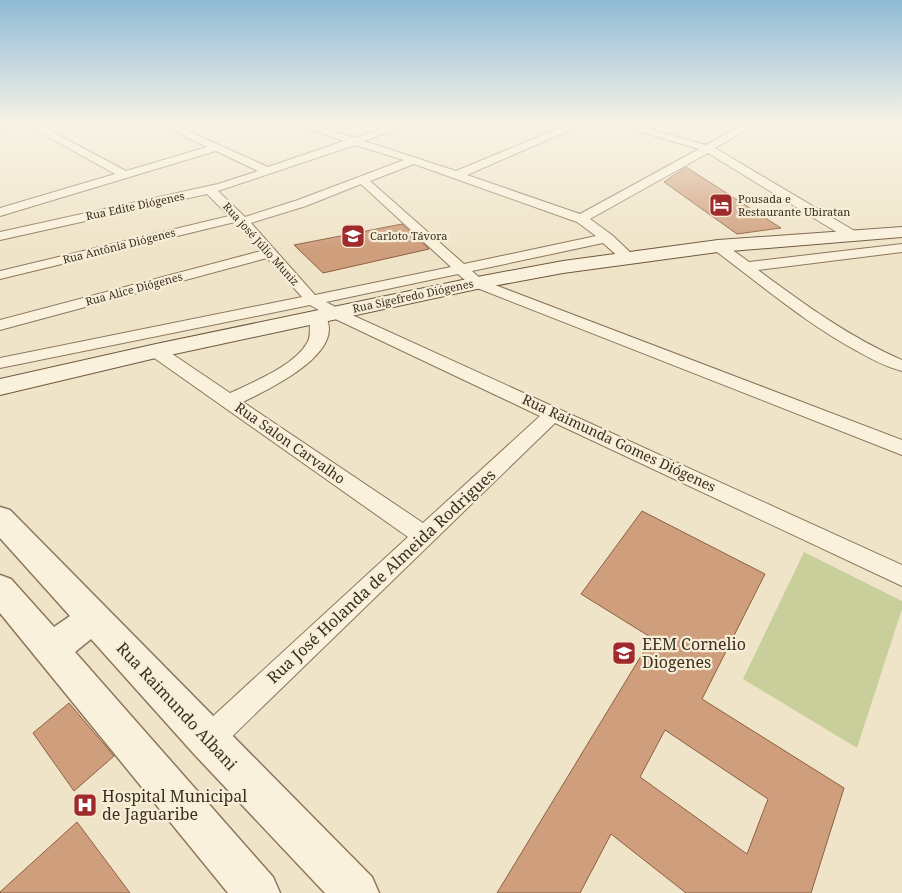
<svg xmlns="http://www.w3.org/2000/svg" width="902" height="893" font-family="'Noto Serif',serif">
  <rect width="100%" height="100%" fill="#f0e4c8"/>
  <path fill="#c9cf9b" d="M804,552L902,601V609L857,748L743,679Z"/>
  <path fill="#cf9f7d" stroke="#8d5f41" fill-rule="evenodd" d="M686,167L781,228L737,234L664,182Z
    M402,224L429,249L323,273L294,245Z
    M642,511L765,574L702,699L844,788L811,893H686L611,834L580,893H497L652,638L581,594ZM665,730L768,799L747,854L640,777Z
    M69,703L114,756L74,791L33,733Z
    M77,822L130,893H0V892Z"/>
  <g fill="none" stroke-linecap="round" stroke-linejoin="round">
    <g stroke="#8d765c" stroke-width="2">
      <path id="minor" d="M7,123H23L0,131V125Z
        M23,123H36L126,171L207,147L157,123H170L268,167L344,141L291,123H306L354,138L398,123H413L364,141L456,171L572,123H586L467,175L580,214L699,149L611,123H628L706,145L746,123H758L715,148L858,233L860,236L858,239H848L708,153L590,219L612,235L632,254L634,257L632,260H622L603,243L472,271L482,280L902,440V455L472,286L458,274L326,302L341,310L902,565V586L555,423L218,750L208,755L198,750L193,740L198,730L408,537L150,355L148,351L150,347H162L230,393C253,382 294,366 307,343C313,334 307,321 312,314H324C350,352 267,390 243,402L423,523L540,416L329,316L310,305L0,368V358L302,297L267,258L0,330V320L261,251L235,222L0,279V271L229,216L207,194L0,240V232L218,184L258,171L216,151L0,216V208L115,174ZM355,145L404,160L298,200L245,217L218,191ZM414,164L577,222L596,236L464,264L370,181ZM361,184L451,267L315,295L251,223L306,206Z
        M718,242L723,243L749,262L902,244V252L758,270C804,304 849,337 902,360V371C886,367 871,359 857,351C805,323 760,284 713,249L711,246L713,243Z"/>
    </g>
    <g stroke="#8d765c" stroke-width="3">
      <path id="tertiary" d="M0,507L10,510L372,877L379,893H325L194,754L91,639L75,652L273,877L280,893H228L0,613V575L11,579L54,627L70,616L0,538Z"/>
    </g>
    <g stroke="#6f573f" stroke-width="2">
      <path id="secondary" d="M902,227V237L718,252L563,273L477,289L156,358L0,395V379L156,344L477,277L563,261L718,240Z"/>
    </g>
    <use href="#minor" fill="#faf1dc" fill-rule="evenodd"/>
    <use href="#tertiary" fill="#faf1dc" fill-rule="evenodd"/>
    <use href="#secondary" fill="#faf1dc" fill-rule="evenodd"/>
  </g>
  <linearGradient id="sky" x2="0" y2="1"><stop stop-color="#8fbad6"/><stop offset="0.5" stop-color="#f8f3e6"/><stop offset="1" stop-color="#f8f3e6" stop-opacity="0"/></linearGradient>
  <rect width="902" height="248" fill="url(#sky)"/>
  <defs>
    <g id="hotel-square" transform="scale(1.25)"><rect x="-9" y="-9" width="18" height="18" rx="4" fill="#9e2a2b" stroke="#f7eed8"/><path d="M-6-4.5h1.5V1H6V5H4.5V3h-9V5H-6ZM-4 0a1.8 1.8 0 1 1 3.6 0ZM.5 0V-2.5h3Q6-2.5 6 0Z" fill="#fff"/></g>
    <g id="school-square" transform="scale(1.25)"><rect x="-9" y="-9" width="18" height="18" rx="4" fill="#9e2a2b" stroke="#f7eed8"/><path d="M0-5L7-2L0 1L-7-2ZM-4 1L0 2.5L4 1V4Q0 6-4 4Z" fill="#fff"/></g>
    <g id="hospital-square" transform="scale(1.25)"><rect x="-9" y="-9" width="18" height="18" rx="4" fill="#9e2a2b" stroke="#f7eed8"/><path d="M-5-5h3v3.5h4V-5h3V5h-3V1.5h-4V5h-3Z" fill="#fff"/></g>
  </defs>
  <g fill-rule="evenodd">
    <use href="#hotel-square" x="721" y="205"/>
    <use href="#school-square" x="353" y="236"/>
    <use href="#school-square" x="624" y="653"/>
    <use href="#hospital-square" x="85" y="805"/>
  </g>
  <g text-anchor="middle" stroke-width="4.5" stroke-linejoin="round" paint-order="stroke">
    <g font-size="11" fill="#3d2e20" stroke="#f7eed8" text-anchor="start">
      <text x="738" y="203">Pousada e<tspan x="738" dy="13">Restaurante Ubiratan</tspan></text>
      <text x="370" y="240">Carloto Távora</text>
    </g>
    <g font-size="11" fill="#3d2e20" stroke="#f7eed8">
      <text transform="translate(135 206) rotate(-12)" y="4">Rua Edite Diógenes</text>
      <text transform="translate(261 244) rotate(48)" y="4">Rua josé Júlio Muniz</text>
      <text transform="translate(119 246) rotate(-14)" y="4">Rua Antônia Diógenes</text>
      <text transform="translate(134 289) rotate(-15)" y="4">Rua Alice Diógenes</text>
      <text transform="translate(413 296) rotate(-12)" y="4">Rua Sigefredo Diógenes</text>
    </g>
    <g font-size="14" fill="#3d2e20" stroke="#f7eed8">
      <text transform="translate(290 443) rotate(35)" y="5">Rua Salon Carvalho</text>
      <text transform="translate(619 443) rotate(25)" y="5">Rua Raimunda Gomes Diógenes</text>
    </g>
    <g font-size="16" fill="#3d2e20" stroke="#f7eed8">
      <text transform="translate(381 576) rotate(-43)" y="6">Rua José Holanda de Almeida Rodrigues</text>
      <text transform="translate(177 706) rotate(47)" y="6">Rua Raimundo Albani</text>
    </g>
    <g font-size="16" fill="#3d2e20" stroke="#f7eed8" text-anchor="start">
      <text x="642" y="650">EEM Cornelio<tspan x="642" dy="18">Diogenes</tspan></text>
      <text x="102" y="802">Hospital Municipal<tspan x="102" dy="18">de Jaguaribe</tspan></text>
    </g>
  </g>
</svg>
